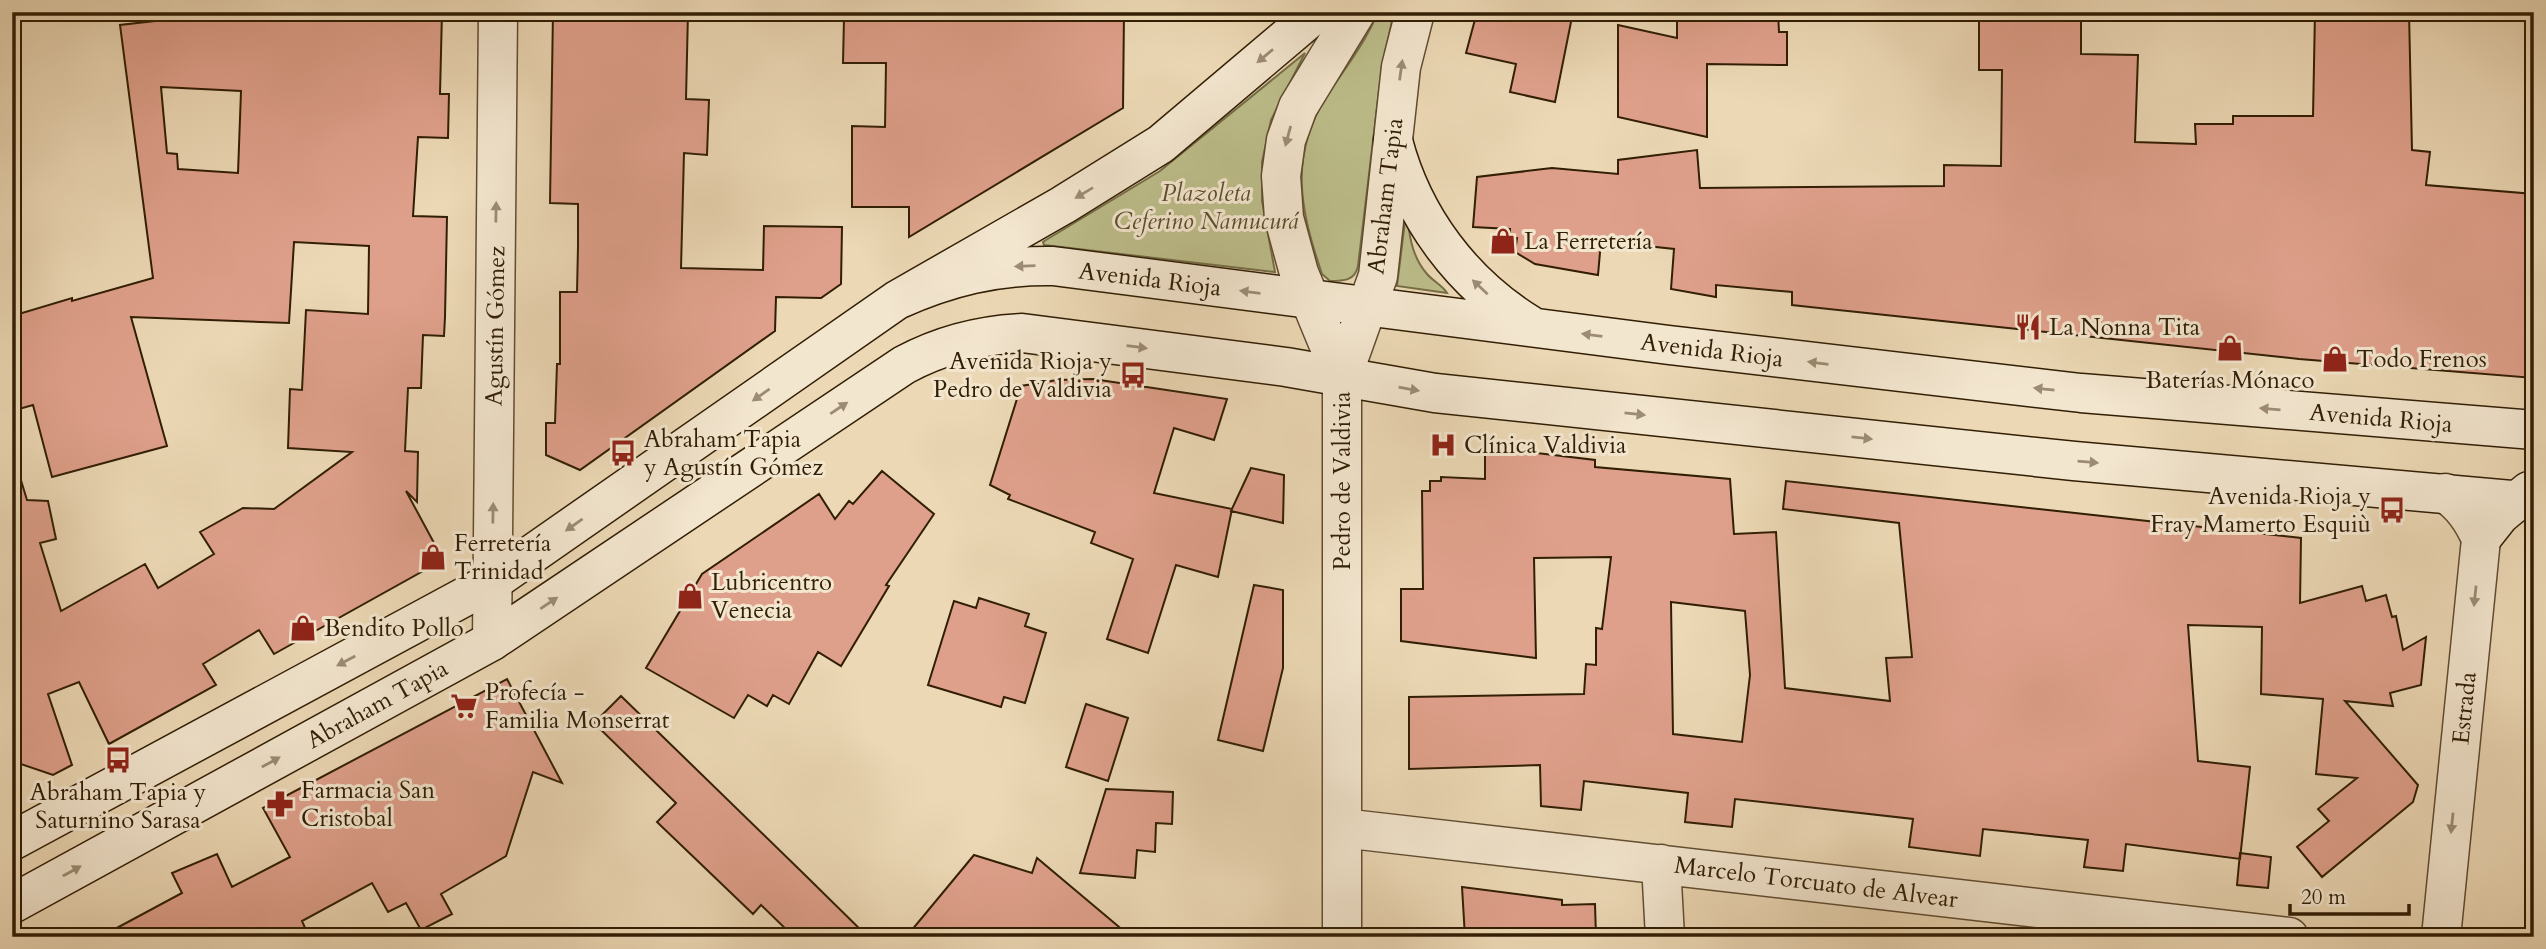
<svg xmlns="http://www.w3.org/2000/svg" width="2546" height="949" font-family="Cardo,serif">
  <rect width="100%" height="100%" fill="#ecd8b5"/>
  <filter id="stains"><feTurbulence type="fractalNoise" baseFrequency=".00286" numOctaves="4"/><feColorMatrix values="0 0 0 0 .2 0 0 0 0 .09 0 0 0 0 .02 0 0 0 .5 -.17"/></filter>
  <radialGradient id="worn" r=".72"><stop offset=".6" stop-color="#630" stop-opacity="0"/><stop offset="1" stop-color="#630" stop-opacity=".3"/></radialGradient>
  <path fill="#bcbd8a" stroke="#766e47" stroke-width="2" d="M1378,12H1394L1382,66L1358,266C1355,281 1343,281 1330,281L1322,274C1300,209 1288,156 1328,94C1346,67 1365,43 1378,12Z
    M1305,53L1271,120L1262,162V201L1275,272L1044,245L1043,242L1046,240L1160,171Z
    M1405,221L1408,222C1410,241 1414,259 1427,274C1433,281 1443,286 1447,293L1397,286Z"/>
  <path fill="#dfa08b" stroke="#311e04" stroke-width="2" fill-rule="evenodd" d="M181,12H442L440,94H449L448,138L418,137L413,216L447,217L445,317L444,336L423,335L421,388H408L405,451L418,452L417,502L406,491L440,554L432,566L274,654L259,630L203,664L216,685L109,744L79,682L48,694L72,765L53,775L12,761V478L20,477L27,500L48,501L56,539L40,543L61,611L145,564L158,588L214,554L200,532L243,508L274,509L352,452L288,448L290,389L302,390L306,310L368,314L369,246L294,242L289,323L131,317L167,446L52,477L33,405L12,411V316L72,298V301L153,278L120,25L181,18ZM161,87L241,91L238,173L178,169L177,154L167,153Z
    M553,12H688L686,99L709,100L707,155L684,153L681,268L763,270L764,226L842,227L841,284L821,298L776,297L775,331L580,470L546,455V423H555L557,364H560V292H577L578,246V204L550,203Z
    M862,12L997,16V12H1124L1123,108L909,237V207H852V126L885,127L886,63H843L844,18H862Z
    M1477,12H1573L1555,102L1510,92L1516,64L1466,53Z
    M1677,12H1778L1779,32H1787V65L1707,64V137L1618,117V25L1677,38Z
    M1979,12H2081V54L2138,55L2135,142L2196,144L2195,124H2233V116H2313L2315,12H2409L2412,150L2430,152L2426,185L2534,194V378L2299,359L1810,307L1792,305V292L1716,285V297L1671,289L1674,249L1601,241L1598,275L1535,264L1515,252L1517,238L1510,237V229L1473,227L1477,177L1552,168L1618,174V160L1697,150L1700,188L1944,186V165L2001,166L2002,70H1979Z
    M1093,379L1227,399L1214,440L1174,428L1154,493L1232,509L1218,577L1176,565L1148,653L1107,639L1133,559L1091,543L1095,532L1008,499L1010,495L990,485L1021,386L1057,380Z
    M1485,447L1595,460V467L1730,479L1734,534L1776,532L1785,688L1890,701L1886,658L1912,657L1899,523L1783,509L1786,481L2301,538L2300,603L2362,586L2366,601L2386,595L2392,617L2396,616L2403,650L2426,637L2421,685L2390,693L2393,706L2345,701L2418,785L2413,802L2322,877L2297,847L2329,821L2318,809L2357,778L2316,774L2323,699L2261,694L2262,627L2188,625L2198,761L2250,767L2240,859L2126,844L2123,871L2084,867L2088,840L1983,829L1980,856L1909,847L1913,819L1735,799L1732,827L1685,822L1688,793L1584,781L1581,810L1541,806L1540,765L1409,769V697L1584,694L1586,664L1596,665V628L1602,629L1611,557L1534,558L1536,658L1401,641V589H1423L1422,491H1430V481H1441V477L1485,479ZM1671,602L1745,611L1750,675L1742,742L1673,734Z
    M1251,468L1284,475L1283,523L1231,511Z
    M882,471L934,514L886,585L889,586L841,666L818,652L789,704L773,695L767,706L748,695L734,718L646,668L702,574L819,494L835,519L849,501L853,504Z
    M1254,585L1283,590V668L1263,751L1218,740Z
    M979,598L1029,614L1025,626L1046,633L1025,703L1004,697L1001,707L928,685L954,601L976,608Z
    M507,679L562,783L533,772L506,856L441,894L452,914L421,930L406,903L388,912L372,883L302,921L309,937H100L182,893L172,873L217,854L232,887L290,857L263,808Z
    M621,696L806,876L868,937H794L761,905L753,914L657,822L676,803L594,723Z
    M1086,704L1128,718L1108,781L1066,767Z
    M1106,789L1173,792L1172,824L1156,823L1155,852L1137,850L1135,878L1080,873Z
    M2240,853L2271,857L2268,888L2237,885Z
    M974,855L1032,873L1037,858L1131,937H906Z
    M1462,887L1562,900V905L1595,904L1596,937H1465Z"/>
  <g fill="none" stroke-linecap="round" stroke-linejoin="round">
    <g stroke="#604c30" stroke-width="41">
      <path id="minor" d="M1342,377L1378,276L1401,67L1415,12
        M492,641L498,12
        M1342,828L2289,937
        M1661,864L1665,937
        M1342,937V377L1299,273L1284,218L1281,176L1286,140L1298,107L1356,12
        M2441,937L2481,539C2473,520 2462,504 2445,493"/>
    </g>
    <g stroke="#311e04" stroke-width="41">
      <path id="secondary" d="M1393,141C1413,218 1462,283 1530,325
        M897,300C948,277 997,265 1053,266L1669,345L2081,393L2534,430
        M2481,539L2500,515L2529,491
        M12,841L492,582L897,300L1063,205L1161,144L1317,12
        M12,904L492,641L904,365C941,345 980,335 1022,333L1286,367L1435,393L2074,461L2534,502"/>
    </g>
    <use href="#minor" stroke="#f3e6cf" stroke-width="38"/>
    <use href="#secondary" stroke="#f3e6cf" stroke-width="38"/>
  </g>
  <defs><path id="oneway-solid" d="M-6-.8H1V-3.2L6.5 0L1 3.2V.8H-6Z" transform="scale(1.75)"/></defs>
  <g fill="#9c8c74">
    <use href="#oneway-solid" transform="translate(1265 56) rotate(140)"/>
    <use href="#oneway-solid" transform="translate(1401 70) rotate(-82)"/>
    <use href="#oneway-solid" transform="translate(1288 136) rotate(105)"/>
    <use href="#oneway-solid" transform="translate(1084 193) rotate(149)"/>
    <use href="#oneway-solid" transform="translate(496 212) rotate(-89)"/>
    <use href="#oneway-solid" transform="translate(1025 266) rotate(178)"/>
    <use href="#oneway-solid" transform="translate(1480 287) rotate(-137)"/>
    <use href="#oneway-solid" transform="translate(1250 292) rotate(-173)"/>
    <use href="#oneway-solid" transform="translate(1592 335) rotate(-173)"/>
    <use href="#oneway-solid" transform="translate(1137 347) rotate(7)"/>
    <use href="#oneway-solid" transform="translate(1818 363) rotate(-173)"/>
    <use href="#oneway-solid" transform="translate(1409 389) rotate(10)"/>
    <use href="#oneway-solid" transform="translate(2044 389) rotate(-174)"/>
    <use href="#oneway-solid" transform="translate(761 395) rotate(145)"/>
    <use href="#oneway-solid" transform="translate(839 408) rotate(-34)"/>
    <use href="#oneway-solid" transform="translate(2270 409) rotate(-175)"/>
    <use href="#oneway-solid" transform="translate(1635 414) rotate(6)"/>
    <use href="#oneway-solid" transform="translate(1862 438) rotate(6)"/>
    <use href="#oneway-solid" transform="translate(2088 462) rotate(5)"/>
    <use href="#oneway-solid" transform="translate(493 513) rotate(-89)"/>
    <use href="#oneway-solid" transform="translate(574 525) rotate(145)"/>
    <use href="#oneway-solid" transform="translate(2475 596) rotate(96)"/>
    <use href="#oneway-solid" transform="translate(549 603) rotate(-34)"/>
    <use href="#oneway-solid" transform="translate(346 661) rotate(152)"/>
    <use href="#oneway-solid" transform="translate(271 762) rotate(-29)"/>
    <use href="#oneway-solid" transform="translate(2452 823) rotate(96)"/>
    <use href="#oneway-solid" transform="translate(72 871) rotate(-29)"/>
  </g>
  <defs>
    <g id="shop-bare" transform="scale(2.1)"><path d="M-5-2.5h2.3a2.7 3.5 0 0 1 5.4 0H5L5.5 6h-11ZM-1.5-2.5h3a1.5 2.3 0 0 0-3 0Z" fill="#8f2418" stroke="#f3e6cf" stroke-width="2.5" paint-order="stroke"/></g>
    <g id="restaurant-bare" transform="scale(2.1)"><path d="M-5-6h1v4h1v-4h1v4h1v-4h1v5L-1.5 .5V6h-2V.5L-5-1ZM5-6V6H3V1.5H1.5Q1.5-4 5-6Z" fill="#8f2418" stroke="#f3e6cf" stroke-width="2.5" paint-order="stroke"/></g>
    <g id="bus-bare" transform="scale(2.1)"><path d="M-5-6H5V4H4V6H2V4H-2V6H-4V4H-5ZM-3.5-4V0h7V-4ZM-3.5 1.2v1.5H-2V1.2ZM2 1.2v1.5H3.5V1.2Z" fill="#8f2418" stroke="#f3e6cf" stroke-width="2.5" paint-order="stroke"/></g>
    <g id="hospital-bare" transform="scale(2.1)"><path d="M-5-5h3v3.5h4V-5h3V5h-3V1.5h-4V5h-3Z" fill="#8f2418" stroke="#f3e6cf" stroke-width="2.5" paint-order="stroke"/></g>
    <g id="supermarket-bare" transform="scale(2.1)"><path d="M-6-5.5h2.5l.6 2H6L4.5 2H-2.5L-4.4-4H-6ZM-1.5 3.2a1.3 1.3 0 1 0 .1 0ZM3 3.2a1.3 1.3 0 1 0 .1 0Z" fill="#8f2418" stroke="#f3e6cf" stroke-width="2.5" paint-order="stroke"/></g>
    <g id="pharmacy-bare" transform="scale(2.1)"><path d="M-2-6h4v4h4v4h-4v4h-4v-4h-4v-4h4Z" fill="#8f2418" stroke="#f3e6cf" stroke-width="2.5" paint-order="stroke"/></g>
  </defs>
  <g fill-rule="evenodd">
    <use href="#shop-bare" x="1503" y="241"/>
    <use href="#restaurant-bare" x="2028" y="327"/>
    <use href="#shop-bare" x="2230" y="348"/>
    <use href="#shop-bare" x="2335" y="359"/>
    <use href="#bus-bare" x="1133" y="375"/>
    <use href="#hospital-bare" x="1443" y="445"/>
    <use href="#bus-bare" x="623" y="453"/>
    <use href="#bus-bare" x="2392" y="510"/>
    <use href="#shop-bare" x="433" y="557"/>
    <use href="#shop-bare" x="690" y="596"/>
    <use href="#shop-bare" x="303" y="628"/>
    <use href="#supermarket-bare" x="464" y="706"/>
    <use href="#bus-bare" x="118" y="760"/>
    <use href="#pharmacy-bare" x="280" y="804"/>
  </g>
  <g text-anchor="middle" stroke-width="6" stroke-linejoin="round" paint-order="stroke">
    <g font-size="24" font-style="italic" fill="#5b4e2c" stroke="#f3e6cf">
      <text x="1206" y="201">Plazoleta<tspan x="1206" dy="28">Ceferino Namucurá</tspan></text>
    </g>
    <g font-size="24" fill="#311e04" stroke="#f3e6cf">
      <text transform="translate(1385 196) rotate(-83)" y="8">Abraham Tapia</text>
      <text transform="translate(1150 279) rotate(7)" y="8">Avenida Rioja</text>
      <text transform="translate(495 326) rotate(-89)" y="8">Agustín Gómez</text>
      <text transform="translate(1712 350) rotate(7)" y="8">Avenida Rioja</text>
      <text transform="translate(2381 418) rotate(5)" y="8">Avenida Rioja</text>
      <text transform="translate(1342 481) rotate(-90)" y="8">Pedro de Valdivia</text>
      <text transform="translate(377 704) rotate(-29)" y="8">Abraham Tapia</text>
      <text transform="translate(2464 708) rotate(-84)" y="8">Estrada</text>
      <text transform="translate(1816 882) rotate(7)" y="8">Marcelo Torcuato de Alvear</text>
    </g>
    <g font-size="24" fill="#311e04" stroke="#f3e6cf" text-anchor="start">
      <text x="1524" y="249">La Ferretería</text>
      <text x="2049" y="335">La Nonna Tita</text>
      <text x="2356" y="367">Todo Frenos</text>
      <text x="1112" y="369" text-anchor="end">Avenida Rioja y<tspan x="1112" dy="28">Pedro de Valdivia</tspan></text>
      <text x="2230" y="388" text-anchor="middle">Baterías Mónaco</text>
      <text x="644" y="447">Abraham Tapia<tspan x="644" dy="28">y Agustín Gómez</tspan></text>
      <text x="1464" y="453">Clínica Valdivia</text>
      <text x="2371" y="504" text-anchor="end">Avenida Rioja y<tspan x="2371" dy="28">Fray Mamerto Esquiù</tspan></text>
      <text x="454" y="551">Ferretería<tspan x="454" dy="28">Trinidad</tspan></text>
      <text x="711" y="590">Lubricentro<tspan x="711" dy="28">Venecia</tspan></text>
      <text x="324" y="636">Bendito Pollo</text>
      <text x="485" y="700">Profecía -<tspan x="485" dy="28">Familia Monserrat</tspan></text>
      <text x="301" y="798">Farmacia San<tspan x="301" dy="28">Cristobal</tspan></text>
      <text x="118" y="800" text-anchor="middle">Abraham Tapia y<tspan x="118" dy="28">Saturnino Sarasa</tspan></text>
    </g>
  </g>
  <rect width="2546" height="949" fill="none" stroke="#ecd8b5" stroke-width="42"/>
  <rect x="14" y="14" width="2518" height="921" fill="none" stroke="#311e04" stroke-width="3.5"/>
  <rect x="21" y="21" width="2504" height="907" fill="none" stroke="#311e04" stroke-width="2"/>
  <path d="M2290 904v10h119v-10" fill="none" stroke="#311e04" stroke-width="3.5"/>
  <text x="2301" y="904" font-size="21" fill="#311e04" stroke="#f3e6cf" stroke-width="5" paint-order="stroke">20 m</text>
  <rect width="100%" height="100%" filter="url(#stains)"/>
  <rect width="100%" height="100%" fill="url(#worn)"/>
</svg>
